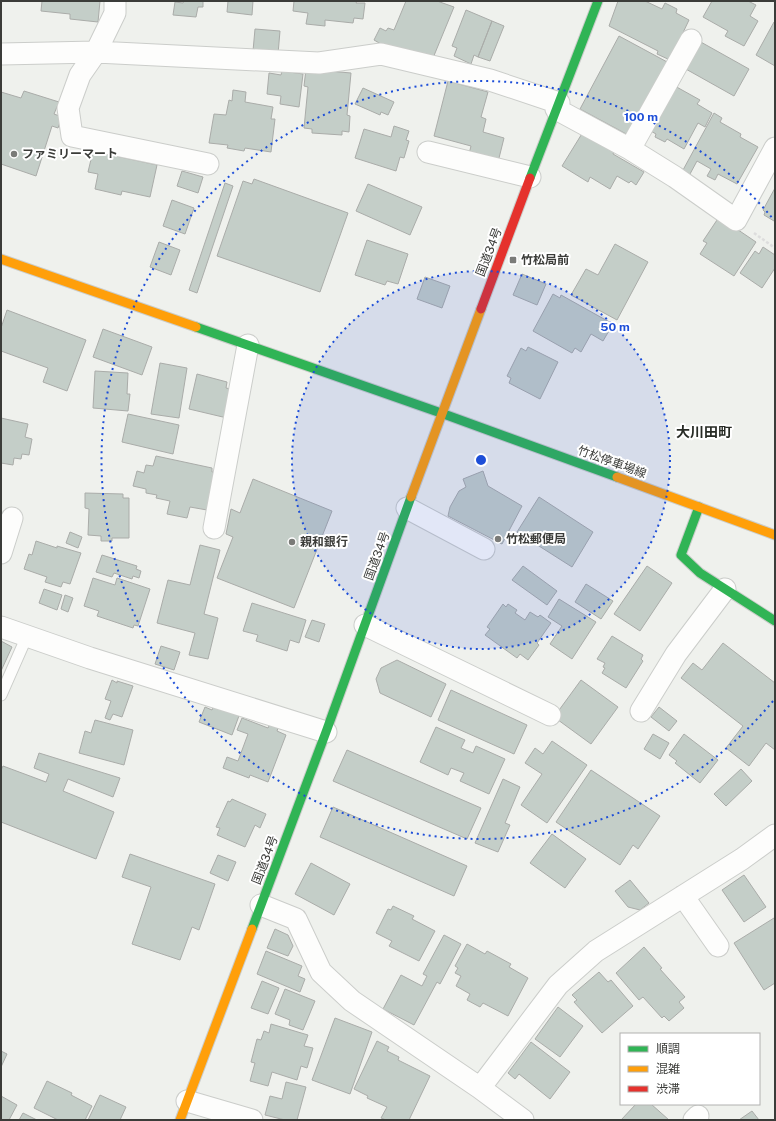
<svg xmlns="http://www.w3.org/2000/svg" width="776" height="1121" font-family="'Public Sans','Noto Sans JP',sans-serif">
  <rect width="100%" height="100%" fill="#eff1ed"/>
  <path fill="#c4cec8" stroke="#aaaca9" d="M42,1H100L98,22L70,19V14L41,11Z
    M184,1H203V7H198L196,17L173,15L175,2L183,3Z
    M224,1H253L252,15L227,12L228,1Z
    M291,1H357L356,3H365L363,19L354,18L353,23L325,20V26L306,24L308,13L293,11L294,1Z
    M406,1H437L454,7L433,58L381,44L374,40L380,28L386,31L388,28L394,30Z
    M618,1H645L662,9L665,3L677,9L676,13L689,20L670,60L657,54L658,51L609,26Z
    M712,1H748L756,5L750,16L758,21L744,46L725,36L728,31L703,17Z
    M466,10L492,21L478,57L474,55L471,64L454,56L457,48L452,46Z
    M492,21L504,26L490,61L478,57Z
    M774,22L775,23V66L756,55Z
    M255,29L280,31L278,54L253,51Z
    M619,36L669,63L630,136L580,109Z
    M699,41L749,69L734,96L684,68Z
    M306,69L351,73L347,115L350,116L349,132L342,131V135L312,133V129L304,128L308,87L304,86Z
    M282,71L303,74L299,107L280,104L281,96L267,94L269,73L281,75Z
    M448,81L488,92L481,117L486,119L483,132L504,138L498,162L469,154L471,146L434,136Z
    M673,85L700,100L697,104L712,113L705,127L698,123L684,149L667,139L665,142L655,137L656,134L649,130Z
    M363,88L394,102L388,115L381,112L380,115L355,104Z
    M233,90L246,92L245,102L273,107L271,119H275L271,152L245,148L244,151L227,148L228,145L209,143L214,114L226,115L229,100L232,101Z
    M24,91L59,102L54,114L62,117L58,128L52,126L36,176L1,164V92L21,98Z
    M714,113L722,118L720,122L741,134L740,137L758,147L737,184L718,174L715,180L707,176L711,169L697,161L690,174L683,170Z
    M394,126L409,131L406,140L409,141L404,158L400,157L396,171L355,158L364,129L391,137Z
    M583,132L614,151L613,154L644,172L636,185L631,181L629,183L617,176L610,189L590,177L588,182L562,166Z
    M93,151L157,165L150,197L122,191L121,195L95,189L98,174L88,172Z
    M182,171L203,177L198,193L177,186Z
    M254,179L348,213L320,292L217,256L243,181L252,184Z
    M225,183L233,186L197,293L189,290Z
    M368,184L422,207L410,235L356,211Z
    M775,188V220L774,221L764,215L765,212L763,210Z
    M172,200L194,208L185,234L163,226Z
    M719,217L756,242L734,276L700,254L707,243L703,241Z
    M367,240L408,254L398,284L387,281L385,285L355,275Z
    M159,242L180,250L171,275L150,267Z
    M615,244L648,262L617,320L571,295L586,269L598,275Z
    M763,247L775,255V268L762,288L740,273L755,251L759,254Z
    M522,274L546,284L537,305L513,295Z
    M425,277L450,286L442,308L417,299Z
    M553,294L560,298L561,295L613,324L603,341L591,334L581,352L575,348L572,353L533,331Z
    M7,310L86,340L67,391L43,382L48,368L1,351V328Z
    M103,329L152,347L142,375L93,357Z
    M528,347L558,362L540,399L509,383L511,378L507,376L521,348L526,351Z
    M160,363L187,368L179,418L151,414Z
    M95,371L128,373L127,394H130L128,411L93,408Z
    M197,374L227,382L226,388L231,389L227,418L189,409Z
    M128,414L179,425L173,454L122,442Z
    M1,418L28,424L25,437L32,439L29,455L22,454L21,459L14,458L13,465L1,463Z
    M156,456L212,468V472H215L207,510L190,507L187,518L167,514L170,501L156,498L157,495L146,493V489L133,486L137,471L144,473L146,465L153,466Z
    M483,471L488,486L522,506L502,544L448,516L450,507L459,491L466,487L463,479Z
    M253,479L332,511L294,608L217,578L233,537L226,534L231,509L240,513Z
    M85,493L123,494V498H129V538H112V541H101V536L88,535L89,509L85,508Z
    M539,497L593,532L572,567L517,532Z
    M70,532L82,537L78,548L66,543Z
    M36,541L57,548V546L81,553L70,584L63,582L61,587L45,582L47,577L24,569L29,554L32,555Z
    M200,545L220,550L204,614L218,618L208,659L189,655L195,633L157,623L168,580L190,585Z
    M102,555L137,566L136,569L141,571L139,578L133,576L132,579L114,573L112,577L96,572Z
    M523,566L557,591L547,605L512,580Z
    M647,566L672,583L640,631L614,614Z
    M93,578L115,585L117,578L150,589L138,626L134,625L133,628L97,616L99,611L84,606Z
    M586,584L613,601L601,619L575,602Z
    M44,589L62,595L57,610L39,603Z
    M65,595L73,598L68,612L61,609Z
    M559,599L596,622L572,659L550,644L562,626L548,617Z
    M252,603L306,620L299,643L290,640L287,651L256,641L258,635L243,631Z
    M503,604L506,607L508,604L517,610L515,613L525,620L530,612L538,617L540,615L551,623L537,643L539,645L528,660L520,654L517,658L485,635L490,629L487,627Z
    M312,620L325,624L319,642L305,637Z
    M612,636L643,655L641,659L643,661L626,688L602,673L605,668L603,667L605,663L597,659Z
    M1,641L12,647L1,671Z
    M723,643L775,683V750L766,743L749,766L726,748L743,726L681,678L693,663L702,670Z
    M161,646L180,652L174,670L155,664Z
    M397,660L446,684L431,717L380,693L376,679L381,668Z
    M112,680L117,683V681L133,686L122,717L113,714L110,720L105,718L111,701L105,699Z
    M581,680L618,707L591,744L554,717Z
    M451,690L527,725L514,754L438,720Z
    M215,703L240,713L232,735L199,722L205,707L212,710Z
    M659,707L677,721L669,731L651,717Z
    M242,718L268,728L271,722L279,725L277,731L286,735L268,782L250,775L249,778L223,768L227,757L238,761L248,734L237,730Z
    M95,720L133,730L124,765L79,753L85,731L91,733Z
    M436,727L465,740L461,748L473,753L476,746L505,759L489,794L460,781L464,773L451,768L448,775L420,762Z
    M653,734L669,743L660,759L644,749Z
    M684,734L718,760L700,783L675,763L677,761L669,755Z
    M552,741L587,765L547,823L521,805L542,774L525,763L535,748L543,754Z
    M347,750L481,808L467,839L333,781Z
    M39,753L120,778L113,797L68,779L63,791L114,812L96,859L1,822V770L3,766L46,782L49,774L34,768Z
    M741,769L752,781L726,806L714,794Z
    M591,770L660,816L638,849L633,845L620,865L556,822Z
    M503,779L520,787L505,823L510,825L498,852L475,843Z
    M232,799L266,814L260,828L255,825L245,847L217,835L220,828L216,827L228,801L230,802Z
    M333,807L467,866L454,896L320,837Z
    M552,834L586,859L565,888L530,863Z
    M130,854L215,884L199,930L192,927L180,960L132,944L151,887L122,877Z
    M218,855L236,862L228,881L210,873Z
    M311,863L350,884L334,915L295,894Z
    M744,875L766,907L744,922L722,890Z
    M630,880L649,903L640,910L628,907L615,891Z
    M393,906L414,916L412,919L435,931L419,961L389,946L392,941L376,933L388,909L391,910Z
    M774,918L775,920V983L764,990L734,943Z
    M275,929L288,935L293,946L288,956L267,948Z
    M444,935L461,944L440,984L437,982L414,1025L383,1009L401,975L422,986L427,976L423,974Z
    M467,944L485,954L487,951L511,964L509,967L528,978L508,1016L483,1003L480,1007L467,1000L470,994L456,986L461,976L455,973L458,968L455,966Z
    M644,947L662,968L660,969L685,997L679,1002L684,1008L669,1021L664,1016L662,1018L643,997L639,1000L616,973Z
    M266,951L302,966L298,976L305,979L300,992L257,974Z
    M599,972L608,982L611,980L633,1006L602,1033L574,1002L577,1000L572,995Z
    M262,981L279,988L268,1014L251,1008Z
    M285,989L315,1001L303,1030L289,1025L290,1020L275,1014Z
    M558,1007L583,1026L560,1057L535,1039Z
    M335,1018L372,1032L350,1094L312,1080Z
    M271,1024L308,1035L304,1046L313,1048L307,1068L301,1066L297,1080L272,1072L268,1086L250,1081L255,1063L251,1062L257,1039L261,1040L264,1031L269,1033Z
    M377,1041L389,1047L387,1051L399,1057L398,1060L430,1076L409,1120H386L381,1118L387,1107L367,1098L368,1096L354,1089Z
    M531,1042L570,1072L550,1099L519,1074L515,1079L508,1073Z
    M1,1051L7,1054L1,1067Z
    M47,1081L72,1093L71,1095L92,1106L85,1120H58L34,1108Z
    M286,1082L306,1087L297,1120H285L265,1115L270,1096L282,1099Z
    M100,1095L126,1107L120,1120H88Z
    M1,1096L17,1105L9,1120H1Z
    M636,1104H651L669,1120H621Z
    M752,1111L759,1120H739Z
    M23,1113L37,1120H19Z"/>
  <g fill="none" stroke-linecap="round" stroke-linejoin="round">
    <g stroke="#cbcdca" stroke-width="13">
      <path id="lane" d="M1,695L27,636"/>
    </g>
    <g stroke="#cbcdca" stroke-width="23">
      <path id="street" d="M1,54L96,52L115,13V1
        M556,109L630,149L675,177L736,220L775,148
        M630,149L691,40
        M428,152L530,177
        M208,164L72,136L68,108L80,75L96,52L319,63L381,54L490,80L559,103
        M407,508L484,549
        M214,528L248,345
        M1,553L12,518
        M365,625L550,715
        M1,627L90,658L326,732
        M641,711L676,654L725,589
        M683,896L718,946
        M261,905L296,919L321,972L352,1001L480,1088L523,1120
        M480,1088L558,985L596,951L742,859L775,835
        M187,1101L252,1120
        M694,1120L698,1116"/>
    </g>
    <g stroke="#cbcdca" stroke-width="11">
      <path id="fast" d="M530,178L598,1
        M196,327L441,413L617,477
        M699,507L681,555L700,573L775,621
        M252,929L326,732L411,497"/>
    </g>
    <g stroke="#cbcdca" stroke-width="11">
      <path id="slow" d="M1,259L196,327
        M617,477L775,535
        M411,497L481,309
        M180,1120L252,929"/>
    </g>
    <g stroke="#cbcdca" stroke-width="11">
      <path id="jam" d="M481,309L530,178"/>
    </g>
    <path stroke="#ddd" stroke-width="2.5" stroke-dasharray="3 2" stroke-linecap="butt" d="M754,233L775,248"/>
    <use href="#lane" stroke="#fdfdfc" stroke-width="11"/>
    <use href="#street" stroke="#fdfdfc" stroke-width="21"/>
    <use href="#fast" stroke="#30b455" stroke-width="9"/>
    <use href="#slow" stroke="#ff9f0a" stroke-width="9"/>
    <use href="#jam" stroke="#e5322d" stroke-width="9"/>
  </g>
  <circle cx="481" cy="460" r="189" fill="#1d4ed8" fill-opacity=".12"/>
  <g fill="none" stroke="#1d4ed8" stroke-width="2" stroke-dasharray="2 4">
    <circle cx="481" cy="460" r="189"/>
    <path d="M773 701A379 379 0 1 1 773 219"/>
  </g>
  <g fill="#7a7b78" stroke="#fff" stroke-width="1.5">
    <circle cx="14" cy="154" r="4"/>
    <rect x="509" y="256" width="8" height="8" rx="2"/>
    <circle cx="498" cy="539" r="4"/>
    <circle cx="292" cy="542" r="4"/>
  </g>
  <g text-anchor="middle" stroke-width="4" stroke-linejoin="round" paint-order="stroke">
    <g font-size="12" font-weight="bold" fill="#3b3c39" stroke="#fff" text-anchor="start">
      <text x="22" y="158">ファミリーマート</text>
      <text x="521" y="264">竹松局前</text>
      <text x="506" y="543">竹松郵便局</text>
      <text x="300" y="546">親和銀行</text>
    </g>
    <g font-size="12" fill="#3b3c39" stroke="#fff">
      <text transform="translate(489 252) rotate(-69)" y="4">国道34号</text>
      <text transform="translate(612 462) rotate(20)" y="4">竹松停車場線</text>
      <text transform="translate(377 556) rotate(-70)" y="4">国道34号</text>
      <text transform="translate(265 860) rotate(-69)" y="4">国道34号</text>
    </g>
    <g font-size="14" font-weight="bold" fill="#272b25" stroke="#fff">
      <text x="704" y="437">大川田町</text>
    </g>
  </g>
  <circle cx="481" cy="460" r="6" fill="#1d4ed8" stroke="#fff" stroke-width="2"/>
  <g font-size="12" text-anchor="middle" font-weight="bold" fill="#1d4ed8" stroke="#fff" stroke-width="4" stroke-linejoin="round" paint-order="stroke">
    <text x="641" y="121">100 m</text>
    <text x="615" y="331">50 m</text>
  </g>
  <rect width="776" height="1121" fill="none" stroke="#3b3c39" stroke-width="4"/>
  <rect x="620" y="1033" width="140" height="72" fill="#ffffff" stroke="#b1b1b0"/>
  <rect x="628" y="1046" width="20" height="6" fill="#30b455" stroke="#b1b1b0"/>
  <text x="656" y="1053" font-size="12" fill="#3b3c39">順調</text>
  <rect x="628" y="1066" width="20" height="6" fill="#ff9f0a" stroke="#b1b1b0"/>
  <text x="656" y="1073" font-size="12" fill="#3b3c39">混雑</text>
  <rect x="628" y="1086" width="20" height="6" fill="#e5322d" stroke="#b1b1b0"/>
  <text x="656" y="1093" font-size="12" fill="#3b3c39">渋滞</text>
</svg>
